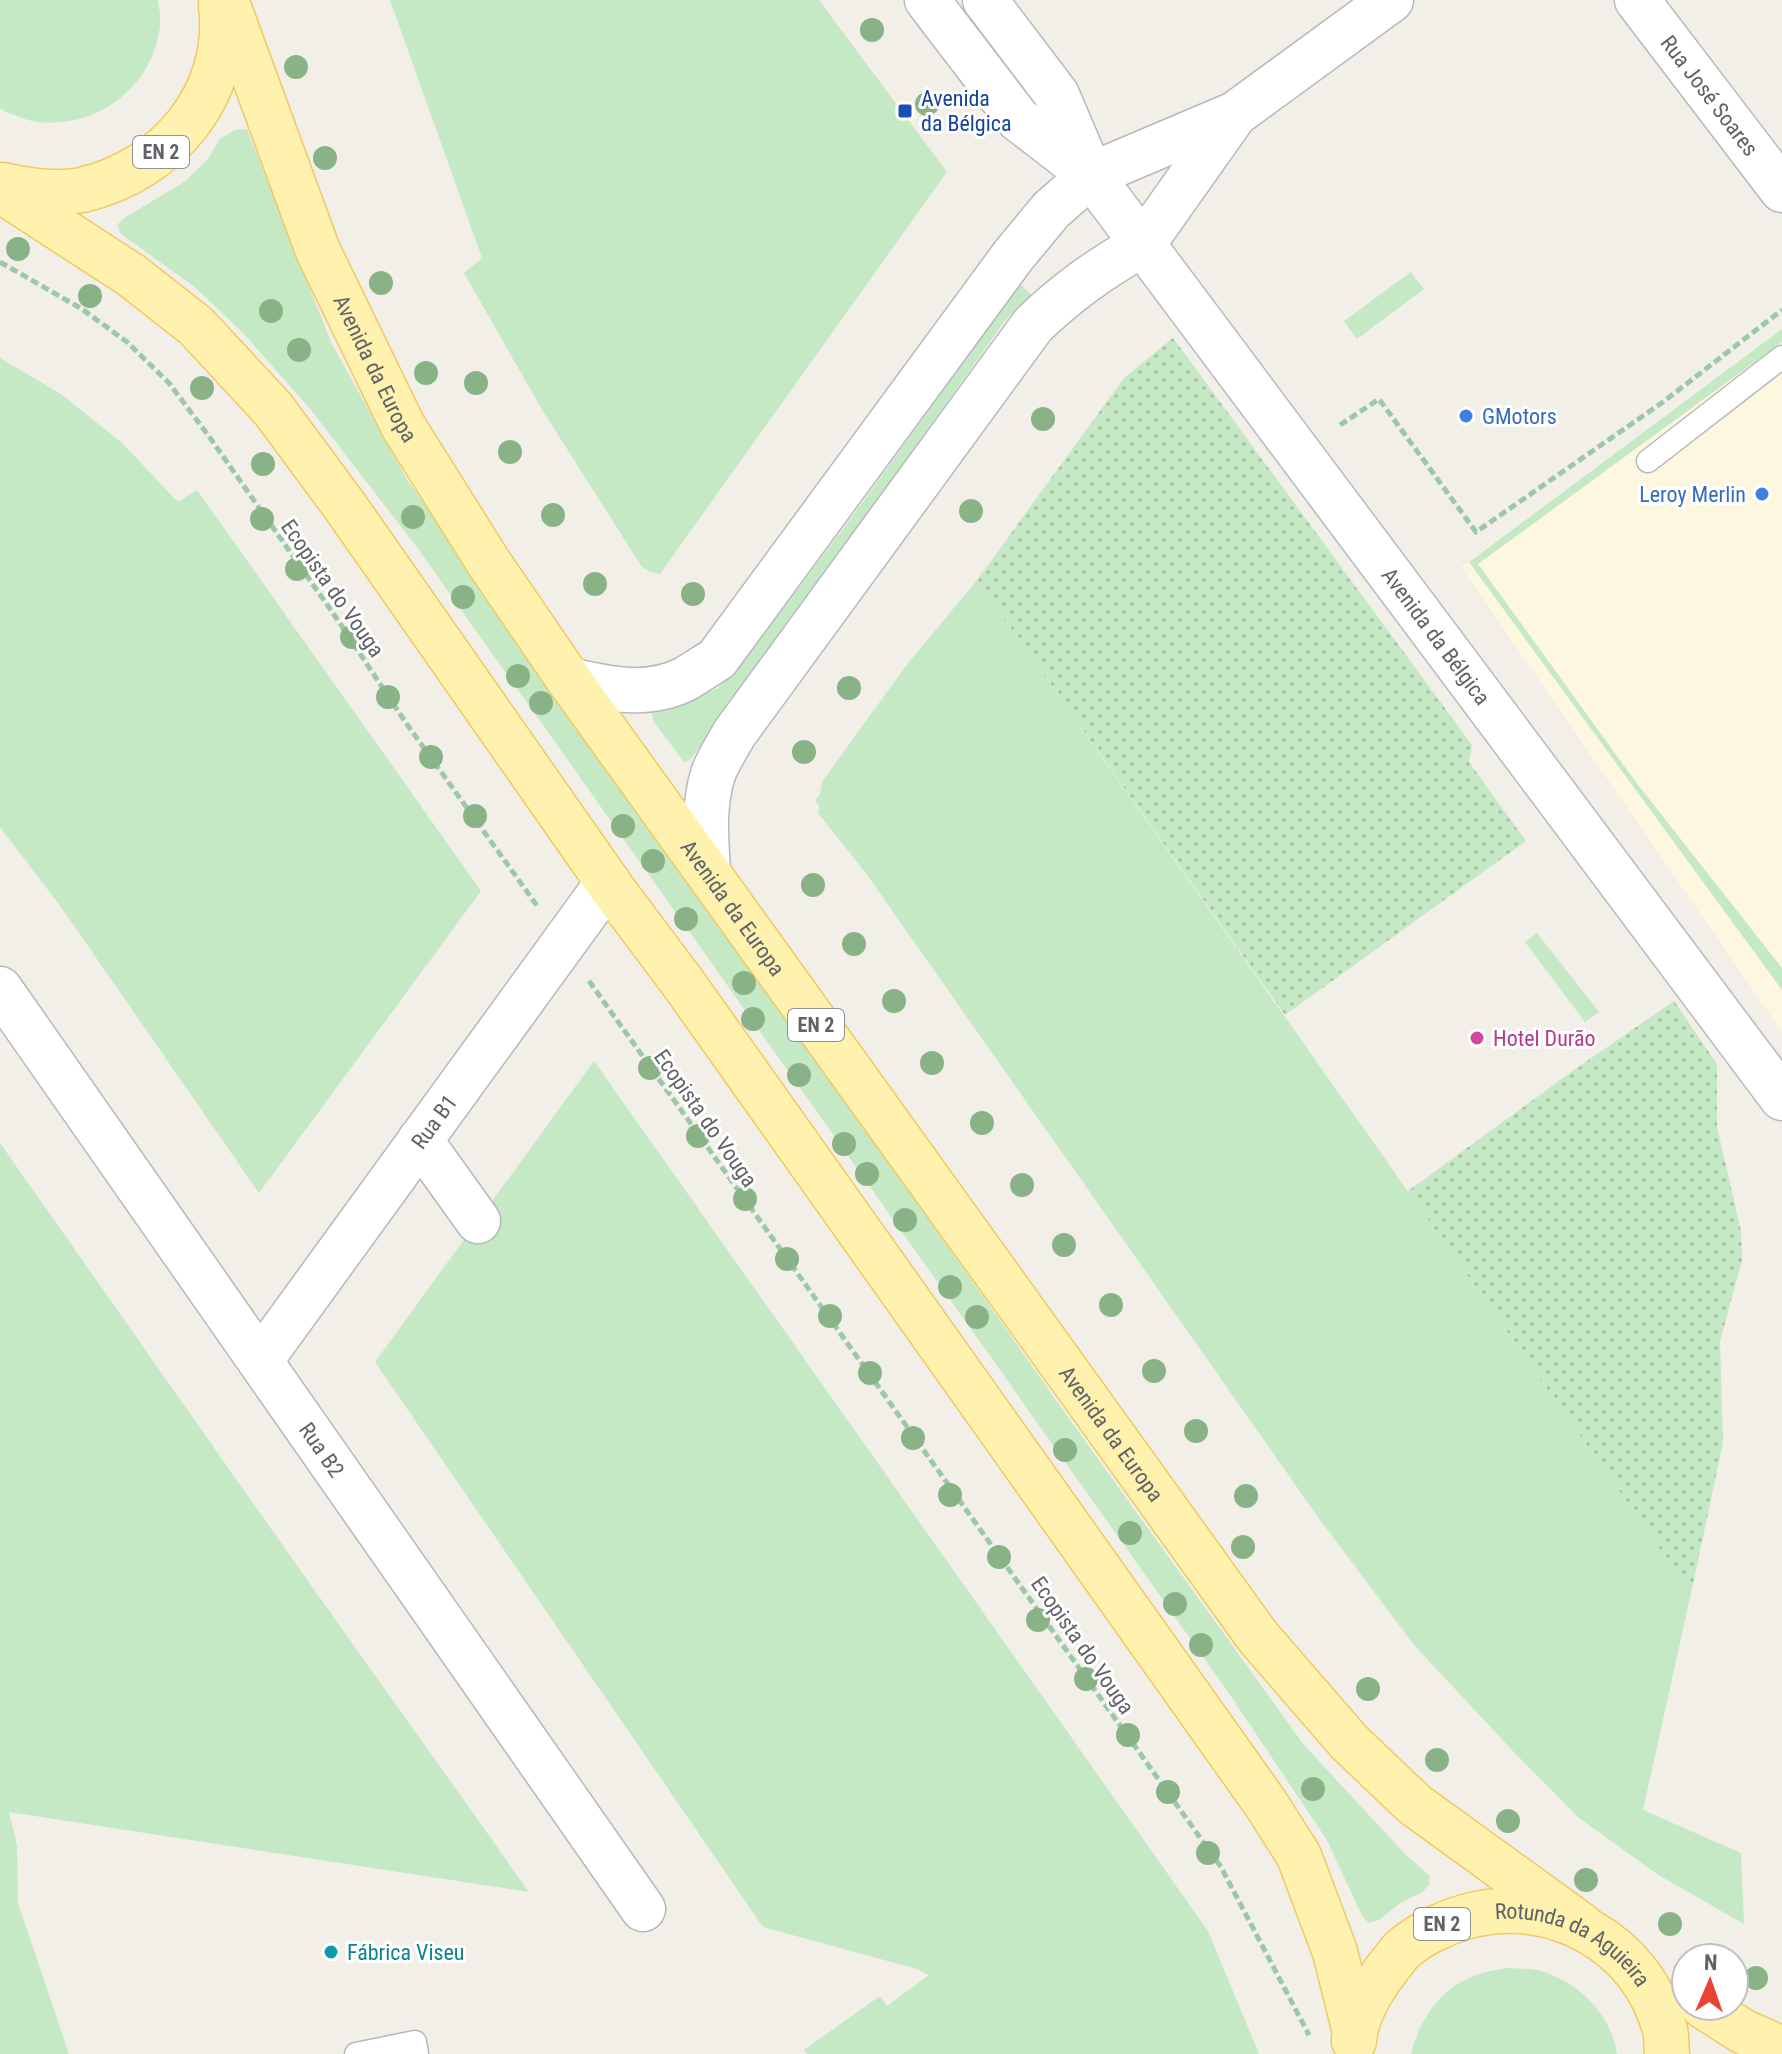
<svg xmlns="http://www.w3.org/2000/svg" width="1782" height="2054" font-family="'Roboto Condensed',sans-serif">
  <defs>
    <pattern id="garden-dots" width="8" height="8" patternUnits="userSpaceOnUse" patternTransform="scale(2)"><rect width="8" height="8" fill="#c5e8c5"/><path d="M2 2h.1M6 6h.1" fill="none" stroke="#a3c0a4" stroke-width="1.8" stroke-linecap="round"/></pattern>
  </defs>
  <rect width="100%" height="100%" fill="#f1efe8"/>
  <path fill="#fef7e0" d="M1782,329V1032L1461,567Z"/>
  <path fill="#c5e8c5" d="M0,0H158C159,8 161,17 160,25C154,85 100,128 39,122C28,121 15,115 4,111L0,108Z
    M390,0H819L947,172L660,574L651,572L642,567L541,408L464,273L482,258Z
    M247,129L331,342L406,478L1080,1434L1304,1745L1405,1854L1430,1876L1429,1885L1422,1892L1400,1903L1379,1920L1369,1923L1362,1916L1327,1840L1226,1689L416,546L311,410L245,335L196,288L121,234L117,225L124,218L184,182L207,160L220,139L235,130Z
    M1411,272L1424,289L1357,339L1344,321Z
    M1020,284L1033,296L1017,308L1004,322L791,622L731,702L693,756L688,761L684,762L654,722L652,714L656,711L717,689L735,672L852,517Z
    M1782,329V342L1478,564L1635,781L1782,968V990L1469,562Z
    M0,358L61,394L122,443L178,502L197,490L481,891L259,1193L61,907L0,827Z
    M977,580L1691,1593L1643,1810L1741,1853L1744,1924L1657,1874L1578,1817L1512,1750L1414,1645L1318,1517L865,872L818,813L819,806L815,801L820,794L822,782L905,667Z
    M1537,933L1599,1012L1585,1022L1525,942Z
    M594,1061L1208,1931L1259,2054H807L804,2050L880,1996L887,2006L929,1975L917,1969L763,1927L375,1362Z
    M0,1143L269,1526L529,1892L9,1812L17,1845L18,1903L69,2054H0Z
    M1507,1968C1519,1969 1534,1968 1545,1972C1581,1985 1611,2015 1617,2054H1411C1419,2020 1442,1986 1477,1975C1486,1971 1497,1970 1507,1968Z"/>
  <path fill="url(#garden-dots)" d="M1173,338L1472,745L1469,762L1526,841L1285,1015L977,580L1124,378Z
    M1674,1001L1717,1064V1127L1741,1231L1742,1261L1720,1341L1723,1443L1691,1593L1408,1191L1574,1070Z"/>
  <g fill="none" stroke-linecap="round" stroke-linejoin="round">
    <g stroke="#b5b8bc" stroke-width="25">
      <path id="lane" d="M1648,461L1782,357
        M356,2054L415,2042L417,2054"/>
    </g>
    <g stroke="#b5b8bc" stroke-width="47">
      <g id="street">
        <path id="s1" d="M1637,0L1782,190"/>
        <path d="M1091,175L1235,114L1391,0"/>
        <path d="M1143,244L1235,114"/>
        <path id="s2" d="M0,989L643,1909"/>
        <path d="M420,1140L478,1221"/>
        <path id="s3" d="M260,1361L608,882"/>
      </g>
    </g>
    <g stroke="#b6babf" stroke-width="47">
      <g id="secondary">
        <path d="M927,0L1018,119L1088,173"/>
        <path id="s4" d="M985,0L1057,95L1091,175L1782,1098"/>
        <path d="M569,680C608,689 648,698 685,679C696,673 707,665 717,659L1013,256L1051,210L1091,175"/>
        <path d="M708,871C706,839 703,806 713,774C718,760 727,747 734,734L1033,325C1068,291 1100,269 1143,244"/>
      </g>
    </g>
    <g stroke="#f2c960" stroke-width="47">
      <g id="primary">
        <path id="s5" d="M226,0L318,251L403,426L489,563L569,680L1258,1637L1349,1742L1414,1804L1581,1925"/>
        <path d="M2,185C28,191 56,195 82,190C168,170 232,94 221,5"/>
        <path d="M0,190L131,275L196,326L273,409L344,505L614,891L683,983L1266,1804L1299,1856L1335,1952L1355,2032"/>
        <path d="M1703,2006L1742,2031L1782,2049"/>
        <path id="s6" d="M1354,2041C1356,2016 1371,1990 1386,1970C1391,1964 1396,1957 1401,1951C1418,1935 1444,1923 1465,1917C1551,1892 1643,1943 1665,2030C1667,2037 1666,2046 1667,2054"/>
      </g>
    </g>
    <path stroke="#9cc7a9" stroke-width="5" stroke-dasharray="8 4" stroke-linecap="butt" d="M0,262L82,309L127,342L169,383L208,435L335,616L406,723L538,907
      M1340,425L1379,399L1476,532L1663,402L1782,310
      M589,981L1221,1867L1309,2035"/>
    <use href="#lane" stroke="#fff" stroke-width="22"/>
    <use href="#street" stroke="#fff" stroke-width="44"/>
    <use href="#secondary" stroke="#fff" stroke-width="44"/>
    <use href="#primary" stroke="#fff2af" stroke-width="44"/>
  </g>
  <g fill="#89b387">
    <circle cx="872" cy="30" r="12"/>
    <circle cx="296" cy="67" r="12"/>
    <circle cx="927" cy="104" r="12"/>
    <circle cx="325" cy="158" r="12"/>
    <circle cx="18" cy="249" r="12"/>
    <circle cx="381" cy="283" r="12"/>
    <circle cx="90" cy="296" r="12"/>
    <circle cx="271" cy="311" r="12"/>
    <circle cx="299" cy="350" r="12"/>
    <circle cx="426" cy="373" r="12"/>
    <circle cx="476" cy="383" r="12"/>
    <circle cx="202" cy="388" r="12"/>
    <circle cx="1043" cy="419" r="12"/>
    <circle cx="510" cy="452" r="12"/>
    <circle cx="263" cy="464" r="12"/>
    <circle cx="971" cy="511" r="12"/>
    <circle cx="553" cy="515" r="12"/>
    <circle cx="413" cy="517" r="12"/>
    <circle cx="262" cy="519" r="12"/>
    <circle cx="297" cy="569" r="12"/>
    <circle cx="595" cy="584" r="12"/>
    <circle cx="693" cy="594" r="12"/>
    <circle cx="463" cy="597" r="12"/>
    <circle cx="352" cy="637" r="12"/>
    <circle cx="518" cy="676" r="12"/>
    <circle cx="849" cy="688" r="12"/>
    <circle cx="388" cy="697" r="12"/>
    <circle cx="541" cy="703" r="12"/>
    <circle cx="804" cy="752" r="12"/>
    <circle cx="431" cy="757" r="12"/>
    <circle cx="475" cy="816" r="12"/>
    <circle cx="623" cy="826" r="12"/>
    <circle cx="653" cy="861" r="12"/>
    <circle cx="813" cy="885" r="12"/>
    <circle cx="686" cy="919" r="12"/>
    <circle cx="854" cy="944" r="12"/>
    <circle cx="744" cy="983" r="12"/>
    <circle cx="894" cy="1001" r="12"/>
    <circle cx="753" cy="1019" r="12"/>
    <circle cx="932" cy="1063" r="12"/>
    <circle cx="650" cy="1068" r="12"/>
    <circle cx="799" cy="1075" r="12"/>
    <circle cx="982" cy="1123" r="12"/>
    <circle cx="698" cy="1136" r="12"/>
    <circle cx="844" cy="1144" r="12"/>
    <circle cx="867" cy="1174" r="12"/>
    <circle cx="1022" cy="1185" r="12"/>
    <circle cx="745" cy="1199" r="12"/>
    <circle cx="905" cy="1220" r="12"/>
    <circle cx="1064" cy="1245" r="12"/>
    <circle cx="787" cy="1259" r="12"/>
    <circle cx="950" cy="1287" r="12"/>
    <circle cx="1111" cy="1305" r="12"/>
    <circle cx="830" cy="1316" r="12"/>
    <circle cx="977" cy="1317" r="12"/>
    <circle cx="1154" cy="1371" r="12"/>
    <circle cx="870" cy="1373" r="12"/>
    <circle cx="1196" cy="1431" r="12"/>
    <circle cx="913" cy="1438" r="12"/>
    <circle cx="1065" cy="1450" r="12"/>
    <circle cx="950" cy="1495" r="12"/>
    <circle cx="1246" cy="1496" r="12"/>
    <circle cx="1130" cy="1533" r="12"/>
    <circle cx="1243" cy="1547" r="12"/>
    <circle cx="999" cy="1557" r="12"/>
    <circle cx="1175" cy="1604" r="12"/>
    <circle cx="1038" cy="1620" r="12"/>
    <circle cx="1201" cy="1645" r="12"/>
    <circle cx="1086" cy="1679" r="12"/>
    <circle cx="1368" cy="1689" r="12"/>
    <circle cx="1128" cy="1735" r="12"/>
    <circle cx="1437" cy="1760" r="12"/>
    <circle cx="1313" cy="1789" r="12"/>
    <circle cx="1168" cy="1792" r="12"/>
    <circle cx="1508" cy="1821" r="12"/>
    <circle cx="1208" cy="1853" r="12"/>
    <circle cx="1586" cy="1880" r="12"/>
    <circle cx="1670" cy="1924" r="12"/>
    <circle cx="1756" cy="1978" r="12"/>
  </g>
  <rect fill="#1a4fb4" stroke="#fff" stroke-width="3" x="897" y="103" width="16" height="16" rx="4"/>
  <g fill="#3f7fe0" stroke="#fff" stroke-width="3">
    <circle cx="1466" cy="416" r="8"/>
    <circle cx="1762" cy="494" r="8"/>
  </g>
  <circle fill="#d1479c" stroke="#fff" stroke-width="3" cx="1477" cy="1038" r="8"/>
  <circle fill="#0f9aa8" stroke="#fff" stroke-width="3" cx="331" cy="1952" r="8"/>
  <g text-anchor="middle" stroke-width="6" stroke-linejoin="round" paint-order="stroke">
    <g fill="#fff" stroke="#8f9295" stroke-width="2">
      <rect x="133" y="136" width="56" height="32" rx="6"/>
      <rect x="788" y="1009" width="56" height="32" rx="6"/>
      <rect x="1414" y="1908" width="56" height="32" rx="6"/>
    </g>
    <g font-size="20" font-weight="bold" fill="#5f6368">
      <text x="161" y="159">EN 2</text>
      <text x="816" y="1032">EN 2</text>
      <text x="1442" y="1931">EN 2</text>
    </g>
    <g font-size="22" fill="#5f6368" stroke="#fff">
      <text dy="8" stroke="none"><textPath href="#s1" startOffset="120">Rua José Soares</textPath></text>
      <text dy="8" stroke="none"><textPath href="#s5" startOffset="398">Avenida da Europa</textPath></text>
      <text transform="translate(333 588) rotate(55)" y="8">Ecopista do Vouga</text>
      <text dy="8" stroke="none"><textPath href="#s4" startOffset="782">Avenida da Bélgica</textPath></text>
      <text dy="8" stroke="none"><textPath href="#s5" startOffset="1046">Avenida da Europa</textPath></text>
      <text transform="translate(706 1118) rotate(55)" y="8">Ecopista do Vouga</text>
      <text dy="8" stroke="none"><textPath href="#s3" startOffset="296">Rua B1</textPath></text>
      <text dy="8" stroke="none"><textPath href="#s5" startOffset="1694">Avenida da Europa</textPath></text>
      <text dy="8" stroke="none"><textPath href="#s2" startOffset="562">Rua B2</textPath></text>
      <text transform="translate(1083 1645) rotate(55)" y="8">Ecopista do Vouga</text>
      <text dy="8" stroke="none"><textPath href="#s6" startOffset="294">Rotunda da Aguieira</textPath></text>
    </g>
    <g font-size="22" fill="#164399" stroke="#fff" text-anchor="start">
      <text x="921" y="106">Avenida<tspan x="921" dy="25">da Bélgica</tspan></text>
    </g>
    <g font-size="22" fill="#366cbe" stroke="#fff" text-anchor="start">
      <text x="1482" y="424">GMotors</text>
      <text x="1746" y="502" text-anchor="end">Leroy Merlin</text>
    </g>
    <g font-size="22" fill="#b23c85" stroke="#fff" text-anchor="start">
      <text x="1493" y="1046">Hotel Durão</text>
    </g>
    <g font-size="22" fill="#0d838f" stroke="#fff" text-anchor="start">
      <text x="347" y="1960">Fábrica Viseu</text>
    </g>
  </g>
  <g transform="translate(1710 1982) rotate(2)"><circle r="38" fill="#ffffff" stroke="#bfc1c3" stroke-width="2"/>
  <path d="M0-6L14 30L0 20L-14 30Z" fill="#ea4335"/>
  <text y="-12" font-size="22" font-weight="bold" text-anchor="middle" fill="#5f6368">N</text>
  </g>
</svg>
